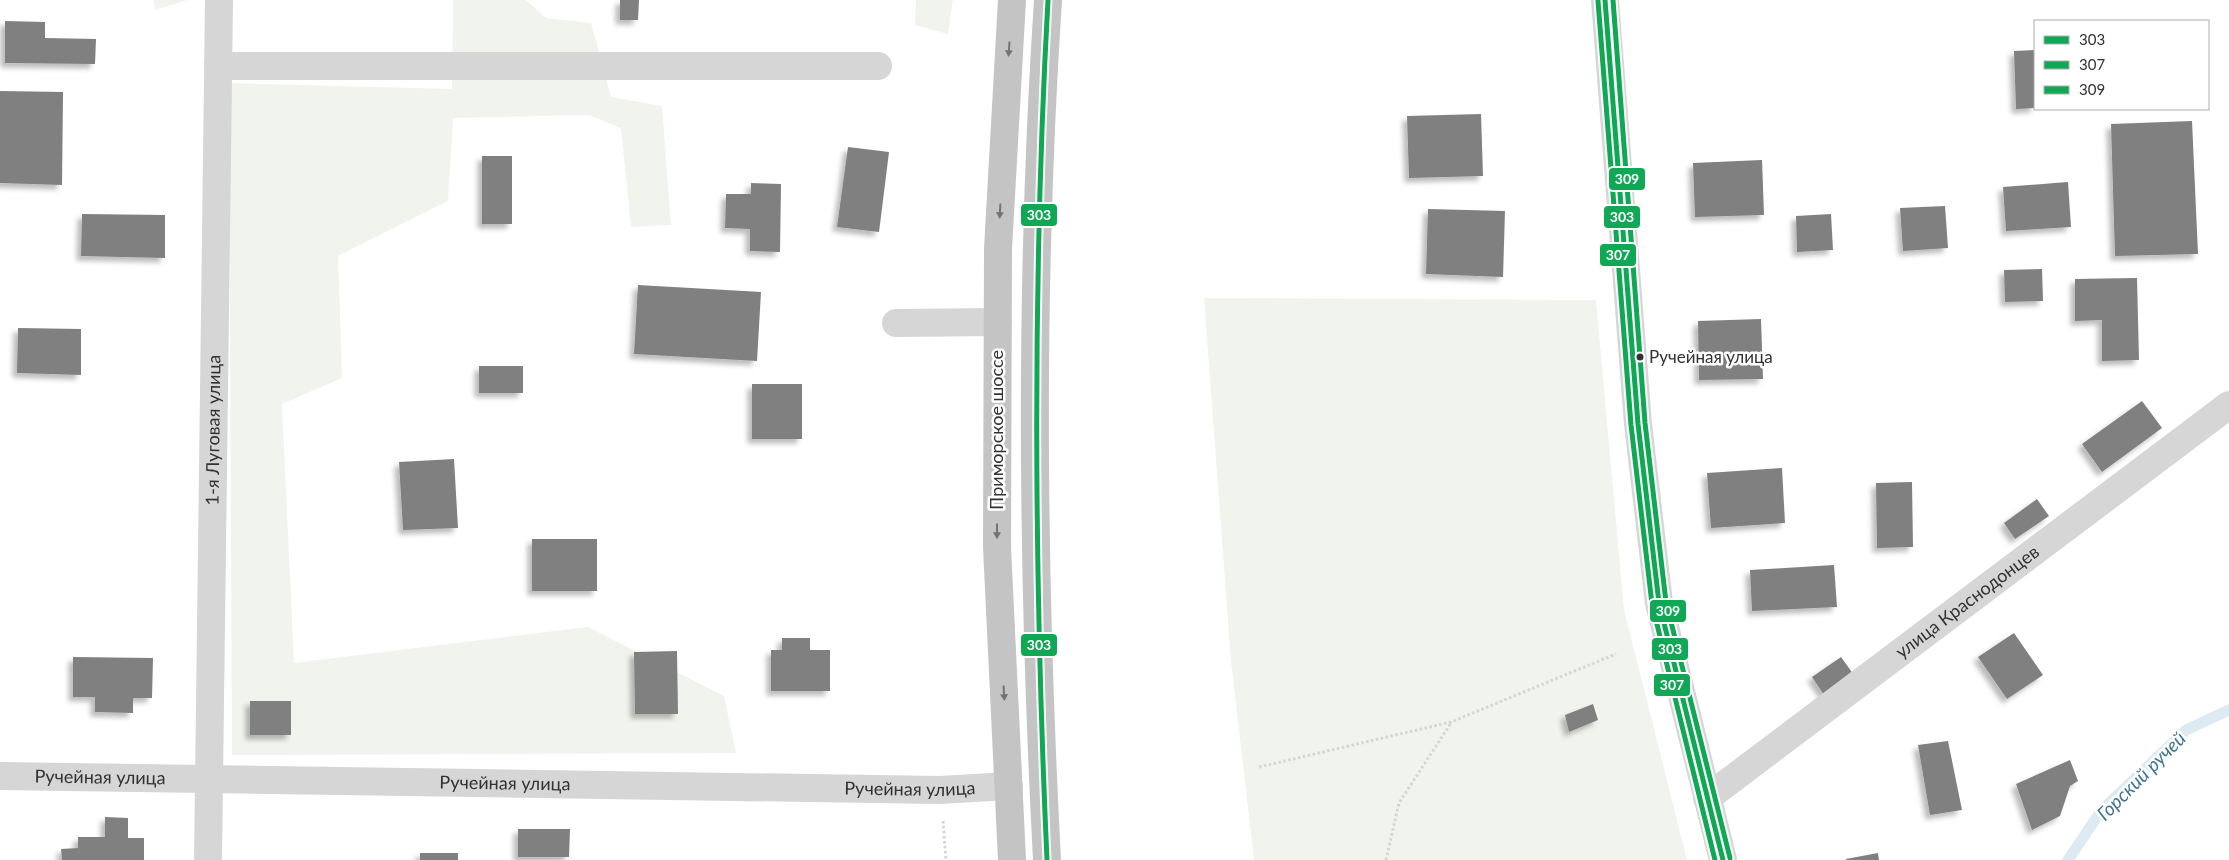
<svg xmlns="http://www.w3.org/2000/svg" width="2229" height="860" font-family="Lato,sans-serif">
  <defs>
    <filter id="shadow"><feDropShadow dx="-4.5" dy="4.5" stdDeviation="2.5" flood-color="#0004"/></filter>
  </defs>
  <rect width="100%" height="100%" fill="#fff"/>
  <path fill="#f1f4ed" d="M154,0H187L155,10Z
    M453,0H526L546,18L591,23L611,97L662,106L671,225L631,227L621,128L589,115L453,118L448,201L338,256L342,378L282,404L294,663L588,627L724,696L736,753L232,755L229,83L452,89Z
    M916,0H953L948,34L915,25Z
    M1204,298L1596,300L1624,610L1687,860H1254L1231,661Z"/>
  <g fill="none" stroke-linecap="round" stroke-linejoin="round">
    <path stroke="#ddeaf2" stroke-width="11" d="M2068,860L2101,811L2186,730L2229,710"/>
  </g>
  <path fill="#808080" filter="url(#shadow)" d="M620,0H639L638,20H620Z
    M5,21L45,22V38L96,39L95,64L5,63Z
    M2035,50V108L2016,109L2014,51Z
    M0,91L63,92L62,185L0,183Z
    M1481,114L1483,176L1409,178L1407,116Z
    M2192,121L2198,254L2115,256L2111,124Z
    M848,147L889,152L879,232L837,227Z
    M482,156H512V224H482Z
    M1762,160L1764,215L1695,217L1693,163Z
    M2068,182L2071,227L2006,231L2003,187Z
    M751,183L781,184L780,252L750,251V229L725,228L726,194H751Z
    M1945,206L1948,248L1903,251L1900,208Z
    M1428,209L1505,211L1503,277L1426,274Z
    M82,214L165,215V258L81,256Z
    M1831,214L1833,250L1797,252L1796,216Z
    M2042,269L2043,301L2005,302L2004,270Z
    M2137,278L2139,360L2102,361V320L2075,321V279Z
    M638,285L761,292L757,361L634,354Z
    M1761,319L1763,379L1699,380L1698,321Z
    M18,328L81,329V375L17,373Z
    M479,366H523V393H479Z
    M752,384H802V439H752Z
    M2142,401L2162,428L2102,472L2082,444Z
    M454,459L458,528L403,530L399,462Z
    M1782,468L1785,523L1711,528L1707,473Z
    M1912,482L1913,547L1877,548L1876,483Z
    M2037,499L2049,516L2015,539L2004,523Z
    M532,539H597V591H532Z
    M1834,565L1837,607L1752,611L1750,570Z
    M2014,633L2043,675L2007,699L1978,657Z
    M782,638H810V650H830V691H771V650H782Z
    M677,651L678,714H635L634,652Z
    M73,657L153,658L152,698H133V713L95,712V697H73Z
    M1841,657L1854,675L1824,695L1812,677Z
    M250,701H291V735H250Z
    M1593,704L1598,720L1569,732L1565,715Z
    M1948,741L1962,810L1930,815L1918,745Z
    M2070,760L2078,781L2070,786L2060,816L2032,830L2016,784Z
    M105,817L128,818V838H144V860H62L61,849L78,848V837H105Z
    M518,829H570L569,857H518Z
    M420,853H458V860H420Z
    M1878,853L1879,860H1846V859Z"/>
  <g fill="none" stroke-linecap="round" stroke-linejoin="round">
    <path stroke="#d5d5d5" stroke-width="3" stroke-dasharray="2.5 2.5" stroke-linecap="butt" d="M1259,767L1451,722L1616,654
      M943,821L946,860
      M1386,860L1399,803L1451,723"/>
    <g stroke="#d6d6d6" stroke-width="28">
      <path d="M1605,0L1638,424L1659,603L1723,860"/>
      <path d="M218,66H878"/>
      <path d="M896,323L998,322"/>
      <path id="s1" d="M0,776L940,790L1009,786"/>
      <path id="s2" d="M1707,798L2229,405"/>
      <path id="s3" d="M208,860L219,0"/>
    </g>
    <path stroke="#c4c4c4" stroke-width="28" d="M1012,0L998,249L997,547L1012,860
      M1047,860C1032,574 1029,286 1048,0"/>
    <g stroke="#fff" stroke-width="9">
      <path id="bus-1" d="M1605,0L1638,424L1659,603L1723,860
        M1047,860C1034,573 1032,287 1048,0"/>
    </g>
    <g stroke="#fff" stroke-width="9">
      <path id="bus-2" d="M1598,1L1631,425L1652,604L1715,860"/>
    </g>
    <g stroke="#fff" stroke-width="9">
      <path id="bus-3" d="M1613,0L1645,423L1666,602L1730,858"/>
    </g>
    <use href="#bus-1" stroke="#10a855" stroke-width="5"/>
    <use href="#bus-2" stroke="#10a855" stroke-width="5"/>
    <use href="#bus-3" stroke="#10a855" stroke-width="5"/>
  </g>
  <defs><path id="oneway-solid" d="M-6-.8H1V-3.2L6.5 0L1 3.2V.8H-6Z" transform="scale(1.25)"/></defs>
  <g fill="#747474">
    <use href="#oneway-solid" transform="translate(1009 49) rotate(94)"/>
    <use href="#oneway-solid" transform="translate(1000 211) rotate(93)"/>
    <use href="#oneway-solid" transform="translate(997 531) rotate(90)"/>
    <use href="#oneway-solid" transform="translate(1004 693) rotate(87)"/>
  </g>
  <circle fill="#323232" stroke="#fff" stroke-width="2" cx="1640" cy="357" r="4.5"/>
  <g text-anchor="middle" stroke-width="5" stroke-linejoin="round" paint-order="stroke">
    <g font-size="17" fill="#323232" stroke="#fff" text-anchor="start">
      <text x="1649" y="363">Ручейная улица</text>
    </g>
    <g font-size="18" fill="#323232" stroke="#fff">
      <text dy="6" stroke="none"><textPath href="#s3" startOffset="430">1-я Луговая улица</textPath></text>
      <text transform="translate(997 430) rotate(-90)" y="6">Приморское шоссе</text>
      <text dy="6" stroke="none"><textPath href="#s2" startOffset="326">улица Краснодонцев</textPath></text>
      <text dy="6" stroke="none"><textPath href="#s1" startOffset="100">Ручейная улица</textPath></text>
      <text dy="6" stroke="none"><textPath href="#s1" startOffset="505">Ручейная улица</textPath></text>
      <text dy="6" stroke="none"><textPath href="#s1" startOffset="910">Ручейная улица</textPath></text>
    </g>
    <g font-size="19" font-style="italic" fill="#407393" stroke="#fff">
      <text transform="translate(2141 776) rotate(-45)" y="7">Горский ручей</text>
    </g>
  </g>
  <g stroke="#fff" stroke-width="2">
    <rect x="1608" y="167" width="38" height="24" rx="5" fill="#10a855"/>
    <rect x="1020" y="203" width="38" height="24" rx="5" fill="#10a855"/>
    <rect x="1603" y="205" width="38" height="24" rx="5" fill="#10a855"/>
    <rect x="1599" y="243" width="38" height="24" rx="5" fill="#10a855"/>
    <rect x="1649" y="599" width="38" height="24" rx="5" fill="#10a855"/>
    <rect x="1020" y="633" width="38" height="24" rx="5" fill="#10a855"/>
    <rect x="1651" y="637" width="38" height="24" rx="5" fill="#10a855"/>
    <rect x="1653" y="673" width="38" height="24" rx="5" fill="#10a855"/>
  </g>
  <g font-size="14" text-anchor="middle" font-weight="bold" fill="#fff">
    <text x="1627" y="184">309</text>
    <text x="1039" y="220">303</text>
    <text x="1622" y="222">303</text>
    <text x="1618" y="260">307</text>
    <text x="1668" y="616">309</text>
    <text x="1039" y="650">303</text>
    <text x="1670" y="654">303</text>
    <text x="1672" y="690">307</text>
  </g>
  <rect x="2034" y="20" width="175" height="90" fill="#ffffff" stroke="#adadad"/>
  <rect x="2044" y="36" width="25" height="8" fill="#10a855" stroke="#adadad"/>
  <text x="2079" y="45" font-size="15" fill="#323232">303</text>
  <rect x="2044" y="61" width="25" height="8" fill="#10a855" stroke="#adadad"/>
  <text x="2079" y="70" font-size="15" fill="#323232">307</text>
  <rect x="2044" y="86" width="25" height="8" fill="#10a855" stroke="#adadad"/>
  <text x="2079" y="95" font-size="15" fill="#323232">309</text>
</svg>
